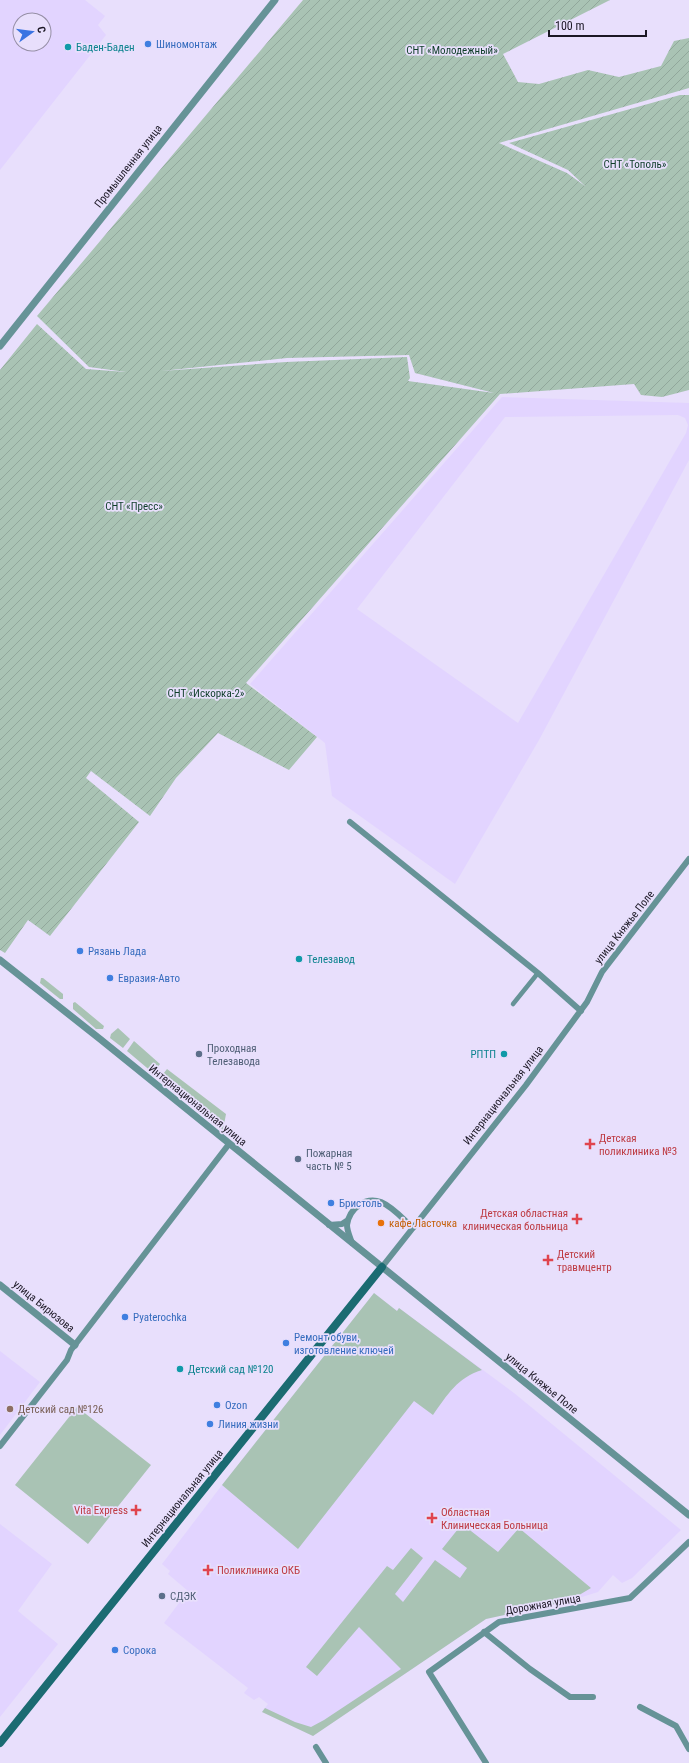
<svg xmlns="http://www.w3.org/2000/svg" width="689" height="1763" font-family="'Roboto Condensed',sans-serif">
  <defs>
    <pattern id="garden-furrows" width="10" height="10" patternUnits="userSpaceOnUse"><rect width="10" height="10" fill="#a9c3b4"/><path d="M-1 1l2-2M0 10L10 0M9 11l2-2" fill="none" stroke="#91a79b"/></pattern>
  </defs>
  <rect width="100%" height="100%" fill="#e8dffc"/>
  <path fill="#e2d4ff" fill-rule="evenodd" d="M0,0H85L105,16L98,25L106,35L0,170ZM20,20H44V44H20Z
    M502,397L689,403V460L539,740L455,884L332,796L325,743L250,684ZM678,415L685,418L688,425L686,433L518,723L357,609L505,417Z
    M374,1293L397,1311L399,1308L514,1393L681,1530L632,1578L622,1583L613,1575L598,1592L569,1601L486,1619L313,1736L262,1712L268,1704L259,1697L254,1700L244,1693L248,1688L164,1623L188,1591L168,1574L170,1571L162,1564L222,1485Z
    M0,1351L40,1382L0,1435Z
    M0,1524L52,1564L18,1611L58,1644L0,1717Z"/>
  <path fill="#a9c3b4" d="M41,978H43L63,994V999H60L40,983Z
    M75,1002L104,1026L103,1029H96L73,1009V1003Z
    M118,1028L130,1039L123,1048L110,1038L111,1034Z
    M134,1041L160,1064L153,1073L127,1051Z
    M167,1069L226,1114L223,1130L160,1078Z
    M374,1293L397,1311L399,1308L482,1370C457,1378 448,1394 433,1415L414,1401L298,1549L222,1485Z
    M77,1407L151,1465L88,1544L15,1485Z
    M462,1524L498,1552L519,1528L591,1588L569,1601L486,1619L313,1736L262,1712L265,1708L295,1722L311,1727L324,1720L401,1669L359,1627L317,1676L306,1667L387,1566L393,1570L411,1548L423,1558L395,1594L403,1602L435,1560L460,1578L467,1568L442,1549Z"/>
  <path fill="url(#garden-furrows)" fill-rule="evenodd" d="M303,0H610L503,54L518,82L539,84L588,70L619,77L661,66L674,41L689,38V88L499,143L567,173L585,186L568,170L509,143L680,95H689V390L662,397L641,395L634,384L500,394L246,683L317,737L289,770L218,733L176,778L150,816L91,771L86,778L139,822L50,936L28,920L5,953L0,950V370L37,324L86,369L126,372L89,367L37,316ZM409,355L415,373L494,393L408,381L410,378L407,357L286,362L161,371L287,358Z"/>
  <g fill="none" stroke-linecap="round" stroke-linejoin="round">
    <path stroke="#669397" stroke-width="4.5" d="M513,1004L538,973"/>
    <path stroke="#669397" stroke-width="6" d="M350,822L538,973L581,1011
      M329,1225L342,1224L348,1220
      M352,1243C350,1237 347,1231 347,1225C349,1209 365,1196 381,1202C393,1207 403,1219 413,1228
      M382,1267L526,1085L587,1002L602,972L689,859
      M0,1446L67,1360L71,1350L229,1144
      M484,1632L530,1669L570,1697H593
      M640,1707L676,1726L689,1749
      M316,1747L326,1763
      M486,1763L429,1672L499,1622L630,1598L689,1542"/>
    <path stroke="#669397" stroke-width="7" d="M0,346L275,0
      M0,960L100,1039L689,1515
      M0,1285L75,1345"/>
    <path stroke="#1b6b72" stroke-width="8" d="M0,1743L382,1267"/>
  </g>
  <g fill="#3f7fe0" stroke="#e8dffc" stroke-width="1.5">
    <circle cx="148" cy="44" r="4"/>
    <circle cx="80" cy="951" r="4"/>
    <circle cx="110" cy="978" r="4"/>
    <circle cx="331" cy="1203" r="4"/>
    <circle cx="125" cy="1317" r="4"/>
    <circle cx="286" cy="1343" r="4"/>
    <circle cx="217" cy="1405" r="4"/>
    <circle cx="210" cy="1424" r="4"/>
    <circle cx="115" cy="1650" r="4"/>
  </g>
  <g fill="#0f9aa8" stroke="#e8dffc" stroke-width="1.5">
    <circle cx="68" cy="47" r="4"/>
    <circle cx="299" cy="959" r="4"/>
    <circle cx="504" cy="1054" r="4"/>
    <circle cx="180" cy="1369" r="4"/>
  </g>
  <g fill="#5c6f8a" stroke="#e8dffc" stroke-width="1.5">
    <circle cx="199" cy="1054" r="4"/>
    <circle cx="298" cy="1159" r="4"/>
    <circle cx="162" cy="1596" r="4"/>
  </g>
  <g fill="#e0444e" stroke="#e8dffc" stroke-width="1.5">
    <path d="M588 1138h4v4h4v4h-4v4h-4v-4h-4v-4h4z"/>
    <path d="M575 1213h4v4h4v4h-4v4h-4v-4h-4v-4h4z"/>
    <path d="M546 1254h4v4h4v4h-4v4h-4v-4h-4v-4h4z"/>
    <path d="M134 1504h4v4h4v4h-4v4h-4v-4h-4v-4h4z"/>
    <path d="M430 1512h4v4h4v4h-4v4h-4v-4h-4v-4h4z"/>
    <path d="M206 1564h4v4h4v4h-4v4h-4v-4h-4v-4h4z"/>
  </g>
  <circle fill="#e8710a" stroke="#e8dffc" stroke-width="1.5" cx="381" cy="1223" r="4"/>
  <circle fill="#8d6e63" stroke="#e8dffc" stroke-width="1.5" cx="10" cy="1409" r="4"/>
  <g text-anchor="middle" stroke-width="3.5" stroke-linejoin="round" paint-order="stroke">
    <g font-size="11" fill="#366cbe" stroke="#e8dffc" text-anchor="start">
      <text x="156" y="48">Шиномонтаж</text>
      <text x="88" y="955">Рязань Лада</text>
      <text x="118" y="982">Евразия-Авто</text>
      <text x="339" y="1207">Бристоль</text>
      <text x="133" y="1321">Pyaterochka</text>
      <text x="294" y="1341">Ремонт обуви,<tspan x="294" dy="13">изготовление ключей</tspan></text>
      <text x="225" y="1409">Ozon</text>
      <text x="218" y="1428">Линия жизни</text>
      <text x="123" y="1654">Сорока</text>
    </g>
    <g font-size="11" fill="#0d838f" stroke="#e8dffc" text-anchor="start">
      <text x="76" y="51">Баден-Баден</text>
      <text x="307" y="963">Телезавод</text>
      <text x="496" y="1058" text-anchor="end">РПТП</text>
      <text x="188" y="1373">Детский сад №120</text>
    </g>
    <g font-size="11" fill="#0e3d28" stroke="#e8dffc">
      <text x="452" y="54">СНТ «Молодежный»</text>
      <text x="635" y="168">СНТ «Тополь»</text>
      <text x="134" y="510">СНТ «Пресс»</text>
      <text x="206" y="697">СНТ «Искорка-2»</text>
    </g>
    <g font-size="11" fill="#1b1724" stroke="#e8dffc">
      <text transform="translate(128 166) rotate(-52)" y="4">Промышленная улица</text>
      <text transform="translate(624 927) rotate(-52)" y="4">улица Княжье Поле</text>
      <text transform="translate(503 1095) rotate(-52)" y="4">Интернациональная улица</text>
      <text transform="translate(198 1105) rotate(39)" y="4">Интернациональная улица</text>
      <text transform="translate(44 1306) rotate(39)" y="4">улица Бирюзова</text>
      <text transform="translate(542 1383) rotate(39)" y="4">улица Княжье Поле</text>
      <text transform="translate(182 1498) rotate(-51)" y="4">Интернациональная улица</text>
      <text transform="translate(543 1604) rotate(-10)" y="4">Дорожная улица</text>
    </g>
    <g font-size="11" fill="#4e5e75" stroke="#e8dffc" text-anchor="start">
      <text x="207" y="1052">Проходная<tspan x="207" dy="13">Телезавода</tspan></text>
      <text x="306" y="1157">Пожарная<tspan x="306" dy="13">часть № 5</tspan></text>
      <text x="170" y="1600">СДЭК</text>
    </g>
    <g font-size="11" fill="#be3a42" stroke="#e8dffc" text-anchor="start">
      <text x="599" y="1142">Детская<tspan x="599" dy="13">поликлиника №3</tspan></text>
      <text x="568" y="1217" text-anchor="end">Детская областная<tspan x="568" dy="13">клиническая больница</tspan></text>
      <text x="557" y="1258">Детский<tspan x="557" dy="13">травмцентр</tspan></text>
      <text x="128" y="1514" text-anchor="end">Vita Express</text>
      <text x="441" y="1516">Областная<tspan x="441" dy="13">Клиническая Больница</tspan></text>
      <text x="217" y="1574">Поликлиника ОКБ</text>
    </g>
    <g font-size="11" fill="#c56008" stroke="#e8dffc" text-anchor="start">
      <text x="389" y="1227">кафе Ласточка</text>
    </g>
    <g font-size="11" fill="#785e54" stroke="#e8dffc" text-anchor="start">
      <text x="18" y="1413">Детский сад №126</text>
    </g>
  </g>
  <g transform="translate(32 32) rotate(76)"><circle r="19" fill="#e8dffc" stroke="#968fa6"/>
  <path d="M0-3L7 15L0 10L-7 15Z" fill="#3a73e2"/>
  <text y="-6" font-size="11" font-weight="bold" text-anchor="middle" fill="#1b1724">С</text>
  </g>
  <path d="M549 30v6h97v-6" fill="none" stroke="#1b1724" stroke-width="2"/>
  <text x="555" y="30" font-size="12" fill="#1b1724" stroke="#e8dffc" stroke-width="3" paint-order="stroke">100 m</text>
</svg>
